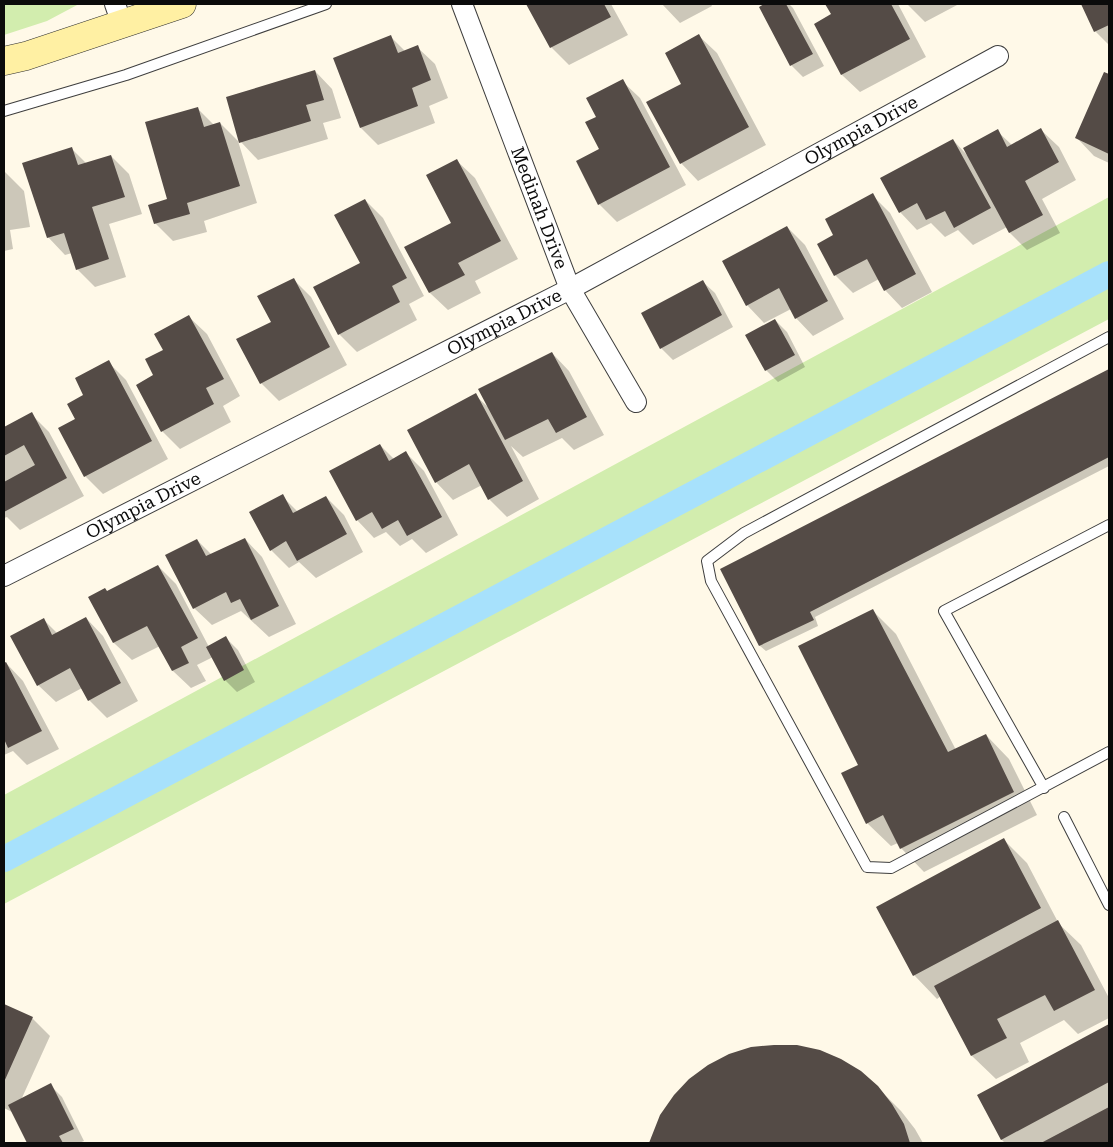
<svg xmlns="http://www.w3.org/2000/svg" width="1113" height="1147" font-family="'Roboto Serif',serif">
  <rect width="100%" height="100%" fill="#fff9e8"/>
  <path fill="#d2edae" d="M4,4H79L47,21L4,35Z
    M1109,197V319L4,904V795Z"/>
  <path fill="#0003" d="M528,4H611L628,35L569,65L551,47Z
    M662,4H711L712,6L680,23Z
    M767,4H789L793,8L824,66L803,77L791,65L761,7Z
    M826,4H898L926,57L860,92L842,75L815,24L832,15Z
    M907,4H959L925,22Z
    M1082,4H1109V45L1095,31Z
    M699,36L717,53L766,145L698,181L681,163Z
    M391,37L405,51L417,47L435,64L448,98L429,106L435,123L378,145L361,128Z
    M315,71L332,89L341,118L323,123L328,139L258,160L241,142Z
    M1105,73L1109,75V163L1094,156L1077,138Z
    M622,81L640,98L686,185L617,222L599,204L600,150L597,117Z
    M198,109L214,125L220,123L238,141L257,203L204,221L207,232L173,241L155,223L168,200Z
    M1041,130L1059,147L1076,180L1042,199L1060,233L1027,250L1010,233L1007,227L973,245L958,230L945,237L931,223L917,230L900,212L953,140L967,155L997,131L1012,145Z
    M72,149L87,164L111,156L129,174L142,214L109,224L126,277L95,287L77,269L72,253L65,255L48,237Z
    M457,161L475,178L518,259L475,281L481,293L448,310L430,293L406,247L453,223Z
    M4,171L24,191L30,227L10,230L13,249L4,251Z
    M872,195L890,213L932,292L902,308L885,290L879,279L853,293L835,275L819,244L835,236Z
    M365,200L383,218L424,296L409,304L417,320L357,352L339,334L361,263Z
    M787,227L805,245L844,319L813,336L796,318L791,309L764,323L747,305Z
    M293,279L311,297L347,365L279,401L261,383L272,322Z
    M703,282L715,293L733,327L673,360L661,348Z
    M189,317L207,334L240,396L223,406L231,422L180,449L162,431L138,385L155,376L165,350Z
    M775,320L787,332L805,367L778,382L766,370Z
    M552,353L569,371L604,435L574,450L562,438L523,457L511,446L539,499L507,517L489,499L482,485L453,500L436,482L475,395L488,407Z
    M108,362L126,380L168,459L103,494L85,476L77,420L85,395Z
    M1109,370V466L815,617L818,626L766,651L760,646L722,569Z
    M31,414L49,432L84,496L20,530L7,517L4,518V429Z
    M380,445L394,459L406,453L424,471L458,535L426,553L412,539L400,546L386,532L374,538L357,520Z
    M282,496L298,512L326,497L344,515L363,552L316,578L299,562L289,568L271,550Z
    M245,539L262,557L296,624L269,637L241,611L212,625L194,608L197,540L212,555Z
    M158,566L176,584L209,647L226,638L238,650L255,682L237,692L225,680L213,657L197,665L206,681L191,688L173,671L160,646L132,660L114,643L90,598L108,592Z
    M873,611L896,634L956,750L986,735L1009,759L1037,815L924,872L901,848L898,843L891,846L867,823L859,766Z
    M86,618L103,636L138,701L107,718L89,700L82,688L56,702L38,685L43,619L57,633Z
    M6,663L23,681L59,749L27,765L13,751L4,755V664Z
    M1004,840L1027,863L1059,924L1081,945L1109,998V1018L1078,1034L1064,1020L1020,1043L1029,1062L996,1079L972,1056L941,996L937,999L914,975Z
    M4,1006L32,1018L50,1036L21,1100L50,1085L62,1097L84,1141L79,1143H28L12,1112L4,1108Z
    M1109,1026V1143H1005L1002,1140L978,1095Z
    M877,1087L901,1111L915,1129L923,1143H650L652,1136Z"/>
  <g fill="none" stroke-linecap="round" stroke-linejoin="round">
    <path stroke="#a7e1fc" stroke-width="26" d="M4,859L1109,274"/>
  </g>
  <path fill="#544b46" d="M526,4H604L611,17L550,48Z
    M764,4H786L813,54L790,66L759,7Z
    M825,4H891L910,39L841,75L814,24L831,14Z
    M1081,4H1109V25L1094,32Z
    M699,34L749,127L680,164L646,102L681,84L665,53Z
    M391,35L398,53L418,45L431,80L412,88L418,106L360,128L333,58Z
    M315,70L324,100L306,105L311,121L239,143L226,97Z
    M1104,72L1109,74V154L1075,138Z
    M623,79L670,167L598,205L576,161L599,149L585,122L596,117L586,98Z
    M198,107L204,127L220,122L240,186L187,203L190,214L154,224L148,205L167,199L145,122Z
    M1041,128L1059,162L1025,181L1043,215L1009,233L963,148L998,129L1007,147Z
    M953,139L991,208L954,228L945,211L926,220L917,203L899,213L880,178Z
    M72,147L78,165L111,155L125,197L92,207L109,259L76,270L64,233L47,238L22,163Z
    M457,159L501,241L458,263L465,275L429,293L404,247L451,223L426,175Z
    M873,193L916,274L884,291L867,259L834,276L817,244L833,235L825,219Z
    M365,199L407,278L392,286L400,302L338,335L313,287L360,263L334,215Z
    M787,226L828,301L795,319L779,288L746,306L722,261Z
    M294,278L330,347L260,384L236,339L271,322L257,296Z
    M703,280L722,315L660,349L641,313Z
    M189,315L224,379L206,388L214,404L161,432L136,385L153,375L145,359L163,350L154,334Z
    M775,319L795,355L765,371L745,335Z
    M552,352L587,417L556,433L548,419L505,440L478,389Z
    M109,360L152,441L84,477L58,428L75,419L67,404L83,395L75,378Z
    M1109,369V457L810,612L814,620L759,646L720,569Z
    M476,393L523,481L488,500L469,464L435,483L407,430Z
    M32,412L67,478L4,512V482L35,465L24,445L4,456V427Z
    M380,444L389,461L406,451L442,517L407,536L398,520L382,529L372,512L356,521L329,471Z
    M283,494L293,513L326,496L347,534L297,561L286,541L270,551L249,512Z
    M245,538L279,606L251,620L240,599L231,603L226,592L193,609L165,555L197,539L206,556Z
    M158,565L198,638L181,647L189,663L172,671L147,626L113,643L88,597L105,588L107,591Z
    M873,609L948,752L986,734L1014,792L900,849L883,815L866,824L841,773L858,765L798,646Z
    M86,617L121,683L88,701L70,668L37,686L10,636L44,618L52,635Z
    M226,636L244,670L224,681L206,647Z
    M6,662L42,731L8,748L4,739V663Z
    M1004,838L1041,908L913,976L876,907Z
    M1058,920L1095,990L1054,1011L1045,995L997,1019L1007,1038L971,1056L934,986Z
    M4,1004L33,1017L4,1082Z
    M1109,1024V1082L1001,1140L977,1095Z
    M774,1045H797L820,1050L841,1059L861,1071L878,1086L892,1104L904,1124L910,1143H649L660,1115L674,1095L689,1079L708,1065L729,1054L751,1047Z
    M51,1083L74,1129L59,1136L63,1143H27L8,1105Z
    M1109,1107V1143H1041Z"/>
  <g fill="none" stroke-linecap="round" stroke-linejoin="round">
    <g stroke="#3e3e3e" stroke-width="12">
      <path id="lane" d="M4,111L126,75L326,4
        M1109,337L744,533L707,561L711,581L867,867L891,868L1109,752
        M1044,788L944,611L1109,525
        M1064,817L1109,905"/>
    </g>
    <g stroke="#3e3e3e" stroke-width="22">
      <g id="street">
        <path d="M115,4L122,24"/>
        <path id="s1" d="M462,4L570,289L636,402"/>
        <path id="s2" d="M4,576L570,289L998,56"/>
      </g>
    </g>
    <g stroke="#2d2d2d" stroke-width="29">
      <path id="secondary" d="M4,61L26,56L182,4"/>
    </g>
    <use href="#lane" stroke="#fff" stroke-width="10"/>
    <use href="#street" stroke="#fff" stroke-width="20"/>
    <use href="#secondary" stroke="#fff0a3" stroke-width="28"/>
  </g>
  <g text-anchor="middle" stroke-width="5" stroke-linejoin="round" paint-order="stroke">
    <g font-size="18" fill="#0b0b0b" stroke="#fff">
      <text dy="6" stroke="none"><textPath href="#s2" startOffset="966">Olympia Drive</textPath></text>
      <text dy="6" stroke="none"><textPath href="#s1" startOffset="218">Medinah Drive</textPath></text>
      <text dy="6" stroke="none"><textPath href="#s2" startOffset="561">Olympia Drive</textPath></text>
      <text dy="6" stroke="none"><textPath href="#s2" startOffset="156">Olympia Drive</textPath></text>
    </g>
  </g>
  <rect width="1113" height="1147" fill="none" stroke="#0b0b0b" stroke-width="10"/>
</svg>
